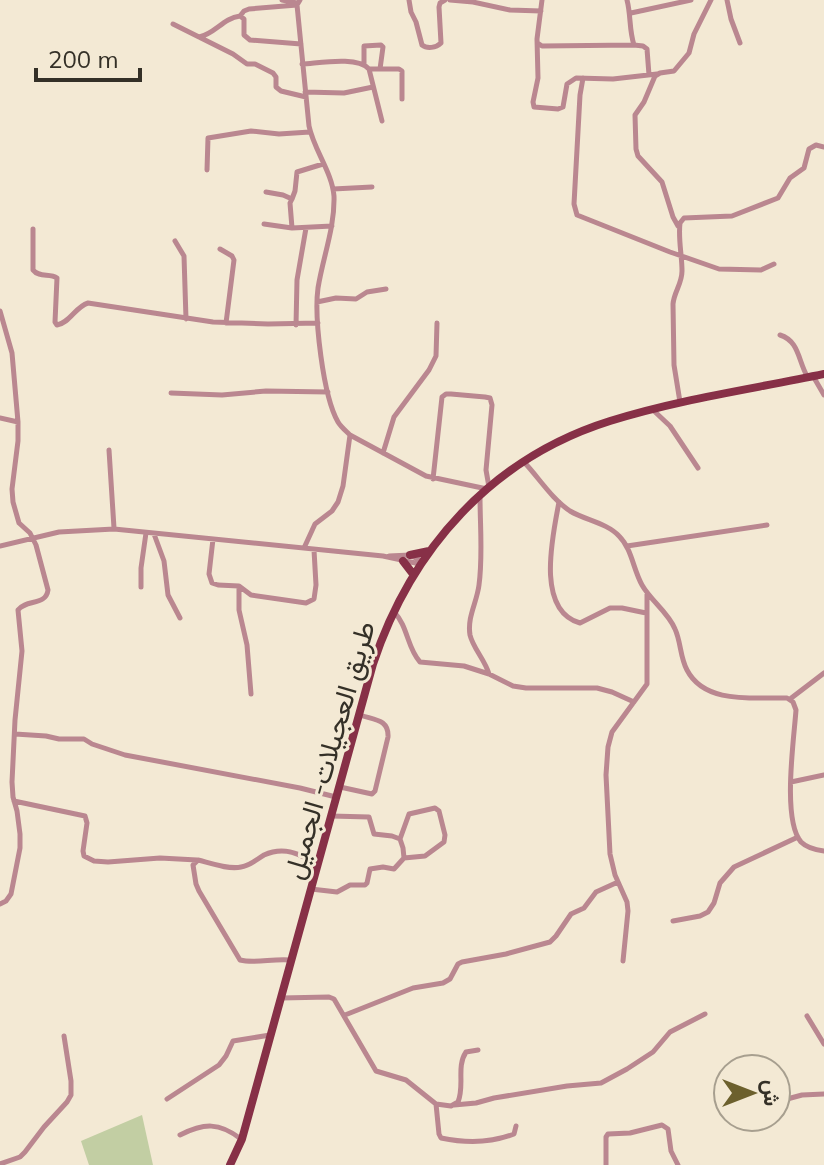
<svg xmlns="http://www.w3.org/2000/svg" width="824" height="1165" font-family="Mulish,Vazirmatn,sans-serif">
  <rect width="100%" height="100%" fill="#f3e9d4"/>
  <path fill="#c2cea3" d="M142,1115L153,1165H89L81,1141Z"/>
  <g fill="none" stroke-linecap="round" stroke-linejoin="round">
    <path stroke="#ba8790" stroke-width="5" d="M282,0L297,3
      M300,0L297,5L309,126C314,150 332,172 334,196C335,227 323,257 318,288C314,317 323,396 338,422C341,427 346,431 350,435L426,476L487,489
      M409,0L411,12L416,22L422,45C427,49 436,48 441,43L439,7L440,3L445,0
      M450,0L473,2L510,10L541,11
      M542,0L537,39L538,78L533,102L534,107L558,109L563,107L567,84L576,78L613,79L657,74
      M627,0C631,15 629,30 634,45L643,46L647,49L649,75
      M727,0L731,19L740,43
      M631,13L691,0
      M240,16L244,11L249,9L297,5
      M173,24L233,54L247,64H255L273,73L276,77V87L281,91L306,97
      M199,37C215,34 223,18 240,16L244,19V35L250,40L301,44
      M539,44L542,46L634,45
      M364,63V46L381,45L383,47L380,69
      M302,64C320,63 357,56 369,69L382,121
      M369,69H399L402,71V99
      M583,78L580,95L574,204L577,215L670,252L719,269L761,270L774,264
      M305,92L344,93L373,87
      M207,170L208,138L251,131L279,134L310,132
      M333,189L372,187
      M266,192L283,195L292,199L290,203L292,228
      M292,199L295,191L297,172L323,164
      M264,224L292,228L332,226
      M678,226L673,217L662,182L638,156L636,149L635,115L644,102L655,76L660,73L674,71L689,53L694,34L711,0
      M33,229V270C39,278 50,273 57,278L55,322L57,325C70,323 75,307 88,303L213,322L268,324L318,323
      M175,241L184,256L186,319
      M220,249L232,256L234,260L226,323
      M317,302L336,298L356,299L367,292L386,289
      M0,311L12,353L18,422V441L12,489L13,502L19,523L30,533L36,545L48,590C46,606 26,599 18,610L22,651L15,720L12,782L13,797L17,811L20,834V848L11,894L6,901L0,904
      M296,325L297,280L306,228
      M780,335C799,341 798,360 807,376
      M813,376L824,395
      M171,393L222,395L266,391L328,392
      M680,402L674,365L673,304C674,292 682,284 682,271C682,255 678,239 680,223L684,218L732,216L778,198L790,178L804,168L809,149L816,145L824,147
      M653,410L670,426L698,468
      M0,418L18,422
      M109,450L114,528
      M383,453L394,417L429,370L436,356L437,323
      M524,462C539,478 552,499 570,511C585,520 607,523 619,536C632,549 633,569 642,585C651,601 668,612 675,629C681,642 680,657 687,670C705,705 755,697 787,698L793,702L796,710C794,739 782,820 801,842C807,848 816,850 824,851
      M433,479L442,397L446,394H451L485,397L490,398L492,405L486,470L489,487
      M480,496C480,526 483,556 479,585C477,602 467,617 470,635C473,648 485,660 489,674
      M559,502C553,535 535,610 580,623L610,608H622L646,613
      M154,534L164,561L168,595L180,618
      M213,539L209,574L212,583L218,585L239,586L251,595L306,603L314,599L316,585L314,550
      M0,546L59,532L114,529L383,556L420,564
      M627,546L767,525
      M304,548L315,524L332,511L338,502L343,486L350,435
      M389,556L410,555L422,561
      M141,587V568L146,533
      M239,587V610L247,645L251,694
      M394,612C408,626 407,648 420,662L464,666L489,674L513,686L526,688H597L612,692L634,702
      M790,699L824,673
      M15,734L46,736L59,739H84L92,744L125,755L300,788L336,797
      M791,782L824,775
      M340,787L372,794L375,791L388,737C389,719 374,720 360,715
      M14,801L85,816L87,823L83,851L84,856L94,861L108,862L160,858L197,860
      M400,839L409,814L435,808L439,811L445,835L444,842L425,856L404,858
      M311,889L337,892L350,885H365L367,883L370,869L383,867L394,869L404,858L403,848L400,839L392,836L374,834L369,817L331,816
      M673,921L700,916L708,912L714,903L720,883L734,867L798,837
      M291,960C273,958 256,964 240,960L199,891L196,884L193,865L198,860C210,863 229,870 241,867C250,866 257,859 264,855C284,846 301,853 317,866
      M623,961L628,911L627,902L615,875L610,854L606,775L608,747L612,732L647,684V594
      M281,998L329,997L334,999L376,1071L406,1080L436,1104L439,1134L441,1138C465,1143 491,1143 514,1134L516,1126
      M345,1015L413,988L443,983L450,979L458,964L462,962L506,954L550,942L556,936L571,914L584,908L596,892L618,882
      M807,1016L824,1044
      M167,1099L219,1065L226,1056L233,1041L270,1035
      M776,1102L802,1095L824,1094
      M436,1104L451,1106L458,1102C465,1085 456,1067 466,1052L478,1050
      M454,1105L476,1103L494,1098L567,1086L601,1083L627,1069L653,1052L670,1032L705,1014
      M180,1135C204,1123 219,1122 241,1139
      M0,1164L20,1157L25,1152L44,1127L67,1102L71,1095V1081L64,1036
      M606,1165V1137L608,1134L630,1133L662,1125L668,1129L671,1151L678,1165"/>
    <path stroke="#873047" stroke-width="8" d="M410,555L429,551
      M403,561L413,574
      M230,1165L242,1139L373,664C411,549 492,458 610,421C680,399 753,389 824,374"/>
  </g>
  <g text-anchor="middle" stroke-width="6" stroke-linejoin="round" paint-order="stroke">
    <g font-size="28" fill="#343027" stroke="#f3e9d4">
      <text transform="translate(329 750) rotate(-74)" y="10">طريق العجيلات- الجميل</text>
    </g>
  </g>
  <g transform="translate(752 1093) rotate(90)"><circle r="38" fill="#f3e9d4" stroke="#a79f8f" stroke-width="2"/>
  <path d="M0-6L14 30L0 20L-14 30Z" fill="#6c602d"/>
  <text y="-12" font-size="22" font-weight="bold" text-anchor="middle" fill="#343027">ش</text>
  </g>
  <path d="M36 68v12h104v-12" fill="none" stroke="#343027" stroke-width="4"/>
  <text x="48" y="68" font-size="24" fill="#343027" stroke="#f3e9d4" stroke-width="6" paint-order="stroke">200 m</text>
</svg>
